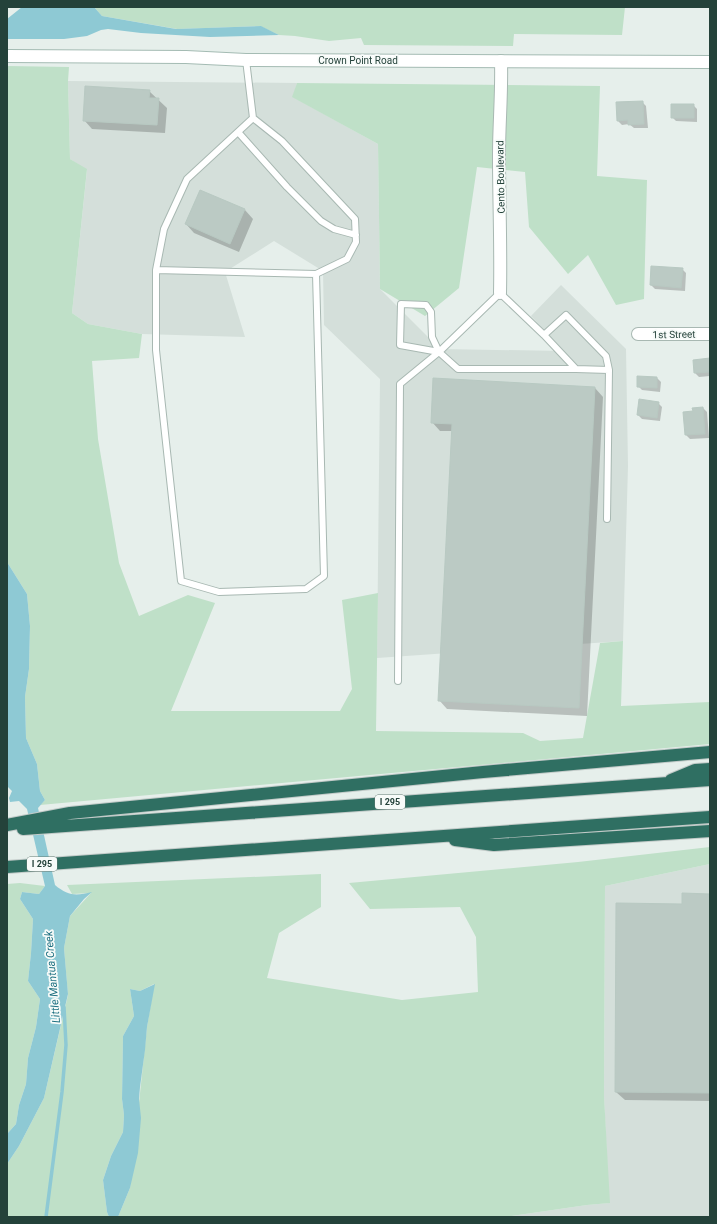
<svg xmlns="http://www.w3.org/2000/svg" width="717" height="1224" font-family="Roboto,sans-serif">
  <rect width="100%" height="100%" fill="#e6efeb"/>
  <path fill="#d4dfda" d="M68,81L297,83L293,97L378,144L380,289L440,349L564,351L531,316L561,285L626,349L628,466L623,641L377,658L380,379L324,325L323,271L274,241L225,272L245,337L142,334L88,324L72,313L87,170L70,159Z
    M710,864V1217H504L587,1205L609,1203L604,1096L605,886Z"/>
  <path fill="#bfe0c8" d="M94,7H625L622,35L514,34L513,46L364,45L361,38L329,41L295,36L279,35L260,26L177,29L102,16Z
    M7,66L69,67L68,81L70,159L87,169L72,313L88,324L142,334L139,358L92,361L98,439L119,563L139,616L188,595L215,603L171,711H340L352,689L342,600L378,593L376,731L523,733L540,741L583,738L600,643L623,641L621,706L710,702V744L40,805L45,800L40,791L37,764L26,738L25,697L29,669L30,626L27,594L7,562Z
    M297,83L600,86L597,176L647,180L644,299L616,305L588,255L568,274L529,227L525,172L477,167L459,288L425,316L380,289L378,144L292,97Z
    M710,847V864L605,886L604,1096L610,1203L587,1205L504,1217H118L130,1188L147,1027L154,984L140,991L130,989L134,1016L123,1036L122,1099L124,1115L123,1132L111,1156L103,1180L107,1212L109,1217H7V1164L19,1146L44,1098L68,995L64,948L70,916L91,893L72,894L67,885L321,874V907L279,933L267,978L402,1000L478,992L476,937L460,907L370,909L349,883L578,862Z
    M20,883L45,886L39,894L22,892L20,899L33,919L31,953L28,981L40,999L36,1027L28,1058L26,1084L19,1105L16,1124L7,1134V884Z"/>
  <path fill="#8ec9d4" d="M22,7H94L102,16L176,29L261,26L279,35L210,37L141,33L108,29L101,30L87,36L64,39H7V19Z
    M7,562L27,594L30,626L29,669L25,697L26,738L37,764L40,791L45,800L38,808L55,885C68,896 76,896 92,892L84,899L70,916L64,948L68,994L44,1098L19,1146L7,1164V1134L16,1124L19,1105L26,1084L28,1058L36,1027L40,999L28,981L31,953L33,919L20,899L22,892L39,894L45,886L27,809L19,801L10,802L9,798L12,791L7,786Z
    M155,984L147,1027L145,1050L140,1087L139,1099L141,1118L138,1153L130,1188L118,1217H109L107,1212L103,1180L111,1156L123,1132L124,1115L122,1099L123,1036L134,1016L130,989L140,991Z"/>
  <path fill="#0003" d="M149,91L167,108L165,133L92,129L84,120Z
    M642,102L646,106L648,128H634L629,124L622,125L618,121Z
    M693,105L697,109V122L676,121L672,117Z
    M200,191L245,210L253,219L239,252L194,233L186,224Z
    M682,269L686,273L685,291L655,289L651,285Z
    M710,359V376L699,377L695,373Z
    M657,378L661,382L660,392L642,390L638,386Z
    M595,388L603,397L587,716L447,709L439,700L453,431H440L432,422Z
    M658,403L662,407L660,421L642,419L638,415Z
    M703,408L707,412L709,438L690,439L686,435L694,412Z
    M710,895V1101L625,1100L616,1092L683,905Z"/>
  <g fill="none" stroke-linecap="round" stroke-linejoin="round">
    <path stroke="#8ec9d4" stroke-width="3.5" d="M46,1217L62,1092L66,1045L64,1007"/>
  </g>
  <path fill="#bbcac4" stroke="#b8c9c2" d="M85,86L150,90L149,98H159L157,125L83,121Z
    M643,101L644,124L628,125V120L617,121L616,102Z
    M671,104H694V118H671Z
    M200,190L245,209L230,244L185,224Z
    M651,266L683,268L681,288L650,285Z
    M710,358V372L694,373L693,360Z
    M637,376L657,377V388L637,387Z
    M433,378L595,387L579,708L438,701L452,424L431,423Z
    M639,399L659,402L657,418L637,415Z
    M703,407L705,434L685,435L683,412L693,411L692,408Z
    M682,893L710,894V1093L615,1092L616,903L682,904Z"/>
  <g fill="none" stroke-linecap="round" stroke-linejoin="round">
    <g stroke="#a8b8b2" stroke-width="8">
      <path id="service" d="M246,60L253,118L282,141L355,219L356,242L347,259L316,274L156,270L164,229L187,179L253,118
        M238,132L287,187L321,221L334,229L356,235
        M156,270V350L181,581L219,592L306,589L324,576L316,274
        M544,335L566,315L606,356L609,370
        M576,369L609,370L607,519
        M398,681L400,384L439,352L500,293L544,335L576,369H458L439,352L432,337L431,312L426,305L401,304L400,345L439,352"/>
    </g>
    <g stroke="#a8b8b2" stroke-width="14">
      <path id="minor" d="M500,293C501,247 499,201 499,155C499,124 502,92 501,61
        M638,334H710"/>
    </g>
    <g stroke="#a4bbb3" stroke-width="14">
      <path id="secondary" d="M7,56L186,57L246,60L710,62"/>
    </g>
    <g stroke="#c2cac8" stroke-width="14">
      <path id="motorway" d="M671,780L695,770L710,769
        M7,825L70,813L483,772L710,752
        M23,829L710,780
        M455,840L494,845L710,831
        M7,867L710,817"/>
    </g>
    <use href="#service" stroke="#fff" stroke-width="6"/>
    <use href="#minor" stroke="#fff" stroke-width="12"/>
    <use href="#secondary" stroke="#fff" stroke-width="12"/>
    <use href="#motorway" stroke="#2f6f62" stroke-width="12"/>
  </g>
  <g text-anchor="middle" stroke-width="3.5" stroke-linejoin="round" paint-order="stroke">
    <g fill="#f7fbf9" stroke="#637a73" stroke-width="1">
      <rect x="375" y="795" width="30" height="14" rx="3"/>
      <rect x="27" y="857" width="30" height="14" rx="3"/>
    </g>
    <g font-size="9" font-weight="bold" fill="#24423a">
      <text x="390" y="805">I 295</text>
      <text x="42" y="867">I 295</text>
    </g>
    <g font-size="10" fill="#24423a" stroke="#f7fbf9">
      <text x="358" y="64">Crown Point Road</text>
      <text transform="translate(500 177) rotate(-91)" y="4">Cento Boulevard</text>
      <text transform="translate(674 334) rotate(-1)" y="4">1st Street</text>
    </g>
    <g font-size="11" font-style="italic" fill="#1c6f80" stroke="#f7fbf9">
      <text transform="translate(52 977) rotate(-95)" y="4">Little Mantua Creek</text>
    </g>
  </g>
  <rect width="717" height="1224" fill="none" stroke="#24423a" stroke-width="16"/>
</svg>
